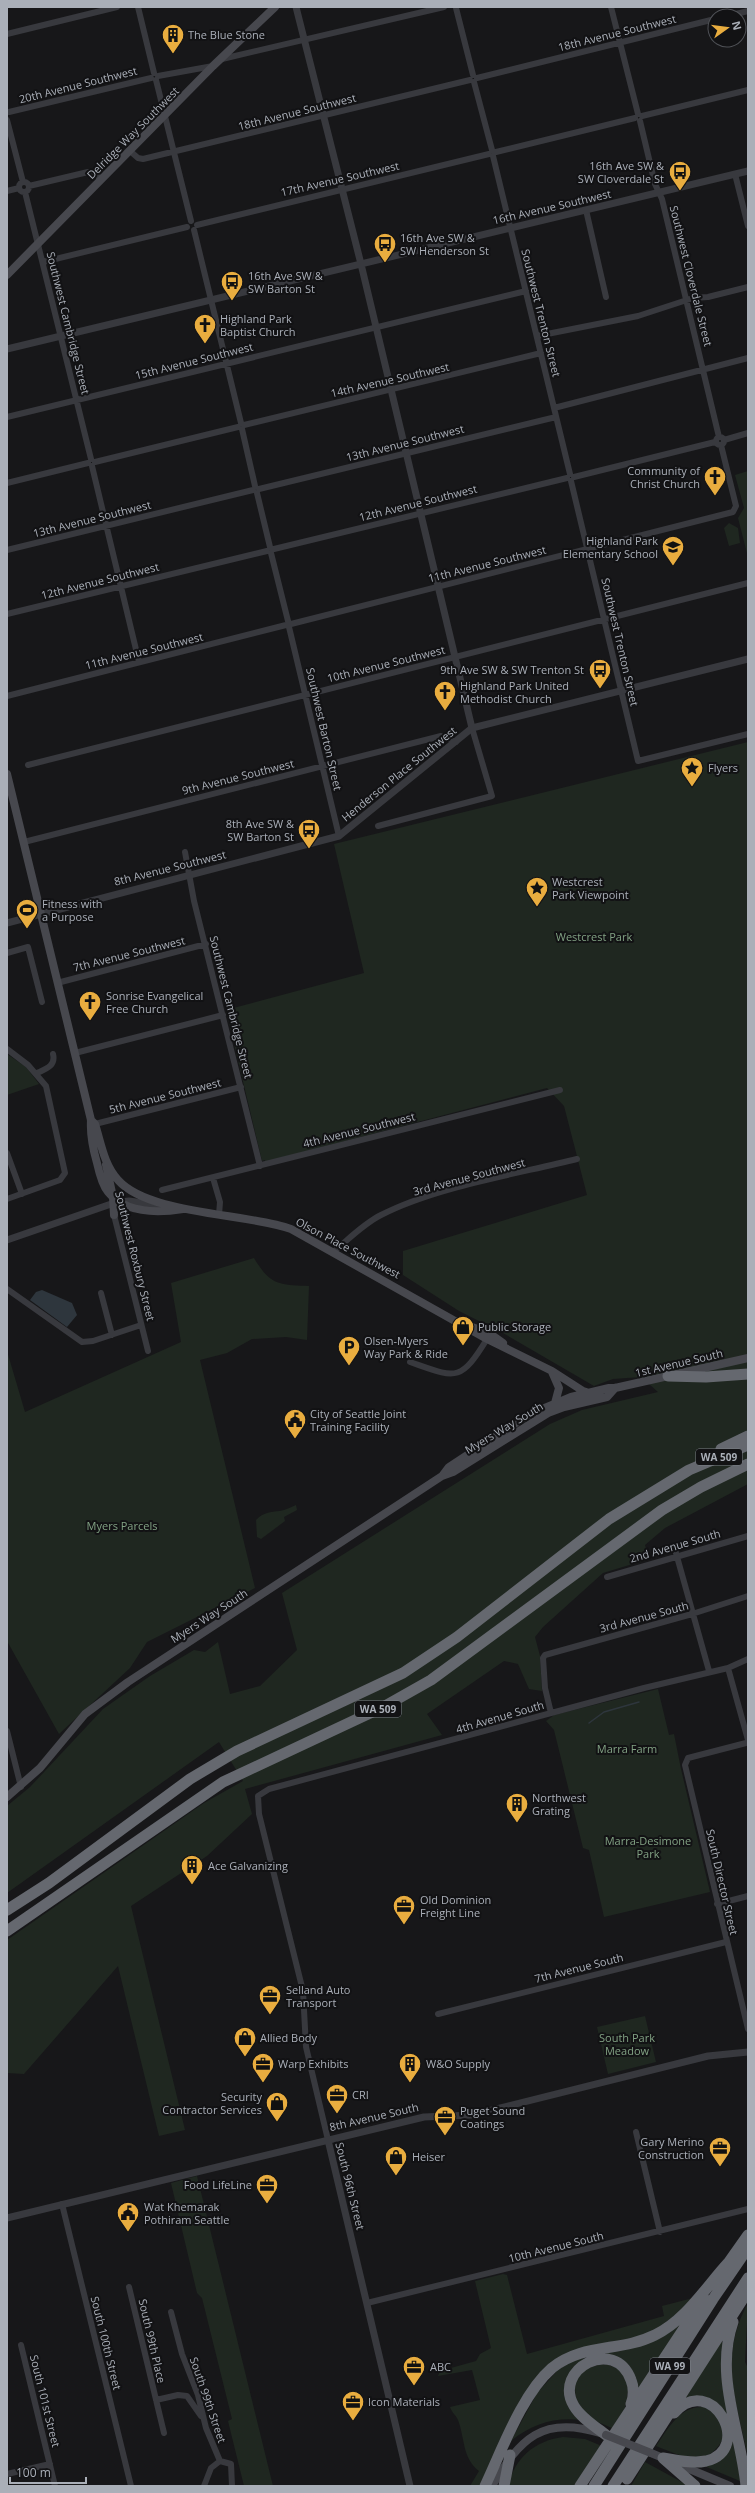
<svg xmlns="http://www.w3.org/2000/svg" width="755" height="2493" font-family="'Open Sans',sans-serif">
  <rect width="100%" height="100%" fill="#171719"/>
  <path fill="#1f2720" d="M748,471V557L738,518L744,508L735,475Z
    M729,523L738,528L740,543L729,546L724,528Z
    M748,742V1484L665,1528L645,1545L649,1559L603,1573L543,1627L535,1637L540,1656L542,1691L529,1689L518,1664L504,1661L427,1714L442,1735L245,1789L252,1814L207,1856L131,1906L185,2130L159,2136L118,1966L24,2074L7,2073V1940L204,1803L243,1781L219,1742L7,1893V1806L30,1787L103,1709L150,1676L194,1650L205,1652L218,1642L230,1694L260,1686L297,1650L282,1593L550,1424L582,1410L658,1392L641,1377L613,1379L594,1386L503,1333L459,1311L403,1275V1251L587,1195L564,1106L547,1088L265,1162V1160L262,1161L226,1010L364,973L334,844Z
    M7,1054L26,1067L39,1084L7,1095Z
    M254,1258C270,1285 279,1285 309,1286L307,1340L286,1337L252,1339L227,1353L200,1360L255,1588L147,1642L130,1668L59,1734L7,1641V1351L25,1412L181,1342L171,1283Z
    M296,1505L297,1510L284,1517L285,1521L261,1539L257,1537L256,1520C264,1512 270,1512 280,1511C285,1510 291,1507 296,1505Z
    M658,1689L669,1735L674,1734L681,1769L710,1892L604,1917L589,1850L583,1848L554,1730L546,1721L554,1715Z
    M645,2016L656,2062L608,2074L597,2027Z
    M197,2176L273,2486H244L228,2421L232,2419L202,2298L197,2293L171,2183Z
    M503,2274L507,2275L527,2354L664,2316L662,2306L693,2298L686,2307L649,2335L585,2347L524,2399L479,2486H470L479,2471C462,2458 465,2438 458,2420C456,2415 452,2413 450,2407L480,2400L472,2370L438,2376L440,2371L476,2361L480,2354L491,2348L475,2281Z
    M748,2303L745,2362L748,2368V2457C736,2400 718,2358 748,2303Z
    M688,2315L637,2396L610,2357L569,2378L581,2420C554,2417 532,2424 511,2441L537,2393L558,2370L571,2361L620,2350Z
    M721,2341L725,2344L740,2481L704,2466L718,2460L729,2420L685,2396Z
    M606,2364L619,2369L629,2386L625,2408L612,2428C601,2423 587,2419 580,2409C577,2406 577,2401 576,2397C571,2374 586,2366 606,2364Z
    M704,2407L718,2415L724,2437C707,2470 684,2457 656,2446C668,2429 680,2405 704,2407Z
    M563,2437L585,2439L602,2446L575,2486H508C515,2458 534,2441 563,2437Z
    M645,2462L689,2486H631Z"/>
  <path fill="#2e363d" d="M42,1290L72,1303L77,1315L67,1327L30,1300L36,1292Z"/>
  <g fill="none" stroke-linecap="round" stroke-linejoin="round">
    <path stroke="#2e363d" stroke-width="1.5" d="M589,1723L604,1712L639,1702"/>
    <path stroke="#38393e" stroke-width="6" d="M138,7L154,73
      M611,7L638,114
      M456,8L473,75
      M728,16L748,11
      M7,34L117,7
      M222,59L444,7
      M158,76L213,66
      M477,78L715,19
      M156,80L191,221
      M474,82L492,150
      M9,112L151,78
      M642,116L748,90
      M7,120L23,182
      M640,121L655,184L662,199L719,437
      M130,151L138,158L143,159L470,80
      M496,152L635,118
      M493,156L570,474
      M735,174L748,226
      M19 187a5 5 0 1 1 10 0a5 5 0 1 1-10 0Z
      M29,186L88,172L95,173L101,180
      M7,191L19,188
      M25,192L91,459
      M586,210L606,297
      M197,225L489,154
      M194,230L241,423
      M43,262L187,227
      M537,336L638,316L693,298L708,297L748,287
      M554,408L748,358
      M7,417L526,291
      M244,425L541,353
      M242,429L255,486
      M716 441a4 4 0 1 1 8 0a4 4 0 1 1-8 0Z
      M724,440L748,433
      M95,462L238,427
      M92,466L139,662
      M574,477L715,442
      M571,481L638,761L748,734
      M7,483L88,463
      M259,489L556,417
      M257,493L270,547
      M274,549L567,478
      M7,550L253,490
      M271,553L288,621
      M7,614L267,551
      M291,624L733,512L736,506L721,445
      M289,627L339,836
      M7,696L286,625
      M28,765L748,583
      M378,826L492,796L472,728
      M24,842L441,736L456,742
      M185,852L194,901L260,1166
      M7,953L28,947L42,1002
      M57,983L206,944
      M7,1049L28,1065L46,1086L65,1173L60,1180L7,1199
      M75,1053L223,1015
      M37,1073C46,1069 56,1066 53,1054
      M95,1124L241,1087
      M7,1153L22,1194
      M213,1178L220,1202L219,1215
      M162,1190L560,1090
      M113,1211L148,1351
      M333,1252C348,1240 363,1224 381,1215C435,1187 517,1174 577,1159
      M7,1289L82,1342L93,1341L141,1325
      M101,1293L112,1335
      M410,1362C456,1378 460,1383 487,1339
      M674,1546L709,1671
      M607,1577L748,1536
      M728,1668L748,1740
      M551,1713L545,1688L543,1658L545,1655L692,1614L748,1596
      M7,1731L21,1787
      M746,1743L688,1758L685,1765L748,2029
      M717,1904L748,1896
      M438,2014L726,1942
      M636,2132L660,2232
      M328,2140L306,2047L303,1991L259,1814L258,1796L269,1789L644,1688L728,1668L748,1659
      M62,2204L131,2486
      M129,2287L164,2433
      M367,2303L748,2209
      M171,2312L182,2354L198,2395L206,2428L220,2461L231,2464L232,2486
      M21,2345L55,2486
      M156,2400L178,2395L187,2396L201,2416
      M7,2474L50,2464
      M204,2486L211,2468L220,2461"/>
    <path stroke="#38393e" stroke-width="7" d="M296,7L361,264L472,728
      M7,349L748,171
      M7,923L339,836L472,728L748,659
      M7,1240L114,1203L129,1201L164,1206
      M328,2140L410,2486
      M7,2218L424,2117L472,2115L708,2056L748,2052"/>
    <path stroke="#47484e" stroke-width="8" d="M7,275L213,66L275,7
      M7,774L91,1120C90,1135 93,1149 97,1163C99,1172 102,1185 108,1192C126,1214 158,1213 183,1209
      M91,1120L95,1124C101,1143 104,1165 118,1180C149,1215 247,1213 291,1229L487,1339L552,1371L583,1391L601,1397
      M106,1165L113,1197L114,1215
      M472,1327L489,1333L503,1343
      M552,1372L559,1388L555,1403
      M610,1388H615L748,1358
      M443,1475L449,1467L528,1415L571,1397L609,1388
      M7,1797L40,1768L85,1714L128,1682L442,1476L453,1472L548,1413L564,1407L607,1397L615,1388
      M651,2453L730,2486
      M492,2486C520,2439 542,2415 600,2433"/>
    <path stroke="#65686f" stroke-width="11" d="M668,1376L706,1377L748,1374
      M721,1449L748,1436
      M7,1910L49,1883L190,1779L237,1751L403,1673L457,1637L609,1519L689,1470L748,1445
      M7,1931L223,1782L385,1706L431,1680L662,1510L701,1487L748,1464
      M724,2269L748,2235
      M733,2322C714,2376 741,2432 746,2486
      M606,2435C596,2427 581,2418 574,2406C552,2369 615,2336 631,2380C634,2387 634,2397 631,2404
      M663,2458C676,2460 692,2464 706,2461C755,2449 711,2371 674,2413
      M663,2458L695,2486
      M627,2479L748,2291
      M485,2486C502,2450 522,2394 552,2368C583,2343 621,2352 655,2335C685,2321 706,2287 728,2263
      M504,2486L510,2455
      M580,2486L704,2298
      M594,2486L713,2299L748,2248
      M613,2486L748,2278"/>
    <path stroke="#47484e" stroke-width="8" d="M606,2435L651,2453"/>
  </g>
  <defs>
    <g id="building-pin" transform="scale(1.15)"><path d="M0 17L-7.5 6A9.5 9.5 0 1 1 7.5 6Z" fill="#e9ad3f" stroke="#121214"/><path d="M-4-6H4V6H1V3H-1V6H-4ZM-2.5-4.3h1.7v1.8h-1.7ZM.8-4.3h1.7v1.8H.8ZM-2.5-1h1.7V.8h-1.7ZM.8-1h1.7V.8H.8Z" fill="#111"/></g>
    <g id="bus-pin" transform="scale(1.15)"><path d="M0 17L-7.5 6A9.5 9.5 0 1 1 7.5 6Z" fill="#e9ad3f" stroke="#121214"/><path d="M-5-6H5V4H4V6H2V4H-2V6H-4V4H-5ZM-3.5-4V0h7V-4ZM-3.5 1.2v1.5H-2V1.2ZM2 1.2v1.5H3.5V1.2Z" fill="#111"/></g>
    <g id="church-pin" transform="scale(1.15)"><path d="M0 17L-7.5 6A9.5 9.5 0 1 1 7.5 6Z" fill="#e9ad3f" stroke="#121214"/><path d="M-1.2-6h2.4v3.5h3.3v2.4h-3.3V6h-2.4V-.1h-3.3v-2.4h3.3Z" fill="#111"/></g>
    <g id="school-pin" transform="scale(1.15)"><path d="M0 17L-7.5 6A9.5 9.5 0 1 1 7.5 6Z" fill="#e9ad3f" stroke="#121214"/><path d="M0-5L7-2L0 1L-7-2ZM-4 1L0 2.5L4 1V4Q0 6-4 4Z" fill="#111"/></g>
    <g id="sight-pin" transform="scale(1.15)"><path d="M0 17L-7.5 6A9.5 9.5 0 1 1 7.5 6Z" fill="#e9ad3f" stroke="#121214"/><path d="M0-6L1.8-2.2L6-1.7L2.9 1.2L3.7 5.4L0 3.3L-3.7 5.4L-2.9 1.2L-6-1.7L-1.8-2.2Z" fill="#111"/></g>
    <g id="stadium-pin" transform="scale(1.15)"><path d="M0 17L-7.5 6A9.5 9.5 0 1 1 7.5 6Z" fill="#e9ad3f" stroke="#121214"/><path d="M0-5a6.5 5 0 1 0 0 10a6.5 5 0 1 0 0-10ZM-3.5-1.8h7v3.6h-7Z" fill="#111"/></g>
    <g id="shop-pin" transform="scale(1.15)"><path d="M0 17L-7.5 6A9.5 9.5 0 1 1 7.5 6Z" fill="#e9ad3f" stroke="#121214"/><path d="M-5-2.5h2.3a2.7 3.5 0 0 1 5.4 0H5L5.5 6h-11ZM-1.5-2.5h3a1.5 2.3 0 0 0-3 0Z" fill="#111"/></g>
    <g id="parking-pin" transform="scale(1.15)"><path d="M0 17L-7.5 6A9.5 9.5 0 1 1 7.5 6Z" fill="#e9ad3f" stroke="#121214"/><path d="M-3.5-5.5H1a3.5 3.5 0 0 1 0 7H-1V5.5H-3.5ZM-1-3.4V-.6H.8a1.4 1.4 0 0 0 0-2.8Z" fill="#111"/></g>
    <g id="civic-pin" transform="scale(1.15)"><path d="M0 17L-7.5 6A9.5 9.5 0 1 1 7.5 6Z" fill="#e9ad3f" stroke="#121214"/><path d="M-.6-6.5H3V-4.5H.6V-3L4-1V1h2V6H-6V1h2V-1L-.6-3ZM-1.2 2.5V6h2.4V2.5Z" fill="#111"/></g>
    <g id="office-pin" transform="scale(1.15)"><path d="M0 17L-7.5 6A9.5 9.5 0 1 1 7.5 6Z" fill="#e9ad3f" stroke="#121214"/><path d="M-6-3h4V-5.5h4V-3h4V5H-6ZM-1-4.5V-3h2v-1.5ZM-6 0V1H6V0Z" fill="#111"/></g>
  </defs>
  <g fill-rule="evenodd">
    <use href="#building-pin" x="173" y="35"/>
    <use href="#bus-pin" x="680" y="172"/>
    <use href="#bus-pin" x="385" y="244"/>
    <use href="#bus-pin" x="232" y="282"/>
    <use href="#church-pin" x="205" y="325"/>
    <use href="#church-pin" x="715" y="477"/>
    <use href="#school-pin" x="673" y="547"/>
    <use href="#bus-pin" x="600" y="670"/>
    <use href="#church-pin" x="445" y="692"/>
    <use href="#sight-pin" x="692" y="768"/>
    <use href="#bus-pin" x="309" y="830"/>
    <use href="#sight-pin" x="537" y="888"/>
    <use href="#stadium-pin" x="27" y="910"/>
    <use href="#church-pin" x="90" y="1002"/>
    <use href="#shop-pin" x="463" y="1327"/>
    <use href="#parking-pin" x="349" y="1347"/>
    <use href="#civic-pin" x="295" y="1420"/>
    <use href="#building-pin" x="517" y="1804"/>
    <use href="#building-pin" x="192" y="1866"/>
    <use href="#office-pin" x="404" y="1906"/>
    <use href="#office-pin" x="270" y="1996"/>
    <use href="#shop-pin" x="245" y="2038"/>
    <use href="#office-pin" x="263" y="2064"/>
    <use href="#building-pin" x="410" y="2064"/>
    <use href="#office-pin" x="337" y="2095"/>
    <use href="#shop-pin" x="277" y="2103"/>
    <use href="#office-pin" x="445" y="2117"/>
    <use href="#office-pin" x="720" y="2148"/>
    <use href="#shop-pin" x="396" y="2157"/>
    <use href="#office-pin" x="267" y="2185"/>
    <use href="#civic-pin" x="128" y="2213"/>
    <use href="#office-pin" x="414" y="2367"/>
    <use href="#office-pin" x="353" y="2402"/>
  </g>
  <g text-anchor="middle" stroke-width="4" stroke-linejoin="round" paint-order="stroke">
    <g fill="#121214" stroke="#7c8087" stroke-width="1">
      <rect x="696" y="1449" width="46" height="16" rx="3"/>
      <rect x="355" y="1701" width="46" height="16" rx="3"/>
      <rect x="650" y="2358" width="40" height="16" rx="3"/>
    </g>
    <g font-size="10" font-weight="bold" fill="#aaafb8">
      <text x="719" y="1461">WA 509</text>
      <text x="378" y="1713">WA 509</text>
      <text x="670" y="2370">WA 99</text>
    </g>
    <g font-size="11" fill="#aaafb8" stroke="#121214">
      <text transform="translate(617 33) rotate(-14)" y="4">18th Avenue Southwest</text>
      <text transform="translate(78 85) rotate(-14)" y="4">20th Avenue Southwest</text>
      <text transform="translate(297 112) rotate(-14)" y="4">18th Avenue Southwest</text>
      <text transform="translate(133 133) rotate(-45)" y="4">Delridge Way Southwest</text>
      <text transform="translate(340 179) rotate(-13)" y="4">17th Avenue Southwest</text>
      <text transform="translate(552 207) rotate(-13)" y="4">16th Avenue Southwest</text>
      <text transform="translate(691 276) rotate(76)" y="4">Southwest Cloverdale Street</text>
      <text transform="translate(541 313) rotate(76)" y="4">Southwest Trenton Street</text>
      <text transform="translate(68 323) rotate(76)" y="4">Southwest Cambridge Street</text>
      <text transform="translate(194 361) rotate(-14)" y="4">15th Avenue Southwest</text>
      <text transform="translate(390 380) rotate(-13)" y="4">14th Avenue Southwest</text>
      <text transform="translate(405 443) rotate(-14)" y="4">13th Avenue Southwest</text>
      <text transform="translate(418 503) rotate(-14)" y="4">12th Avenue Southwest</text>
      <text transform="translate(92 519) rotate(-14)" y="4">13th Avenue Southwest</text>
      <text transform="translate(487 564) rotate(-14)" y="4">11th Avenue Southwest</text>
      <text transform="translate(100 581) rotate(-14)" y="4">12th Avenue Southwest</text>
      <text transform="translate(620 642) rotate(77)" y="4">Southwest Trenton Street</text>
      <text transform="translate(144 651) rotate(-14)" y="4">11th Avenue Southwest</text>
      <text transform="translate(386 664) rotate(-14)" y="4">10th Avenue Southwest</text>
      <text transform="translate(324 729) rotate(77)" y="4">Southwest Barton Street</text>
      <text transform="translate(399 774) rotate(-39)" y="4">Henderson Place Southwest</text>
      <text transform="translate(238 777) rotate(-14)" y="4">9th Avenue Southwest</text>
      <text transform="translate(170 868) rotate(-14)" y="4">8th Avenue Southwest</text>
      <text transform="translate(129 954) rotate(-14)" y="4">7th Avenue Southwest</text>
      <text transform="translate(231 1007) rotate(76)" y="4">Southwest Cambridge Street</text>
      <text transform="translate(165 1096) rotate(-14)" y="4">5th Avenue Southwest</text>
      <text transform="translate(359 1130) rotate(-14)" y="4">4th Avenue Southwest</text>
      <text transform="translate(469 1177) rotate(-15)" y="4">3rd Avenue Southwest</text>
      <text transform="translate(348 1248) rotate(28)" y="4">Olson Place Southwest</text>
      <text transform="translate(135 1256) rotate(76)" y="4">Southwest Roxbury Street</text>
      <text transform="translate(679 1363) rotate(-13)" y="4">1st Avenue South</text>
      <text transform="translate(504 1428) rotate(-31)" y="4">Myers Way South</text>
      <text transform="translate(675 1546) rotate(-16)" y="4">2nd Avenue South</text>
      <text transform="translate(209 1616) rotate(-33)" y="4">Myers Way South</text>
      <text transform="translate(644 1617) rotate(-15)" y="4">3rd Avenue South</text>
      <text transform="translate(500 1717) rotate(-16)" y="4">4th Avenue South</text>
      <text transform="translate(722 1882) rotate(77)" y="4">South Director Street</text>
      <text transform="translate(579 1968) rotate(-14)" y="4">7th Avenue South</text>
      <text transform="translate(374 2117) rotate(-13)" y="4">8th Avenue South</text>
      <text transform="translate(350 2186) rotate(76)" y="4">South 96th Street</text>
      <text transform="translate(556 2247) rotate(-14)" y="4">10th Avenue South</text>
      <text transform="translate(152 2341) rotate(77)" y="4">South 99th Place</text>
      <text transform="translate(106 2343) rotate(76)" y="4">South 100th Street</text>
      <text transform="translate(208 2400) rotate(71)" y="4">South 99th Street</text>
      <text transform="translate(45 2401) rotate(76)" y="4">South 101st Street</text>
    </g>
    <g font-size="11" fill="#aaafb8" stroke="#121214" text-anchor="start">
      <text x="188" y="39">The Blue Stone</text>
      <text x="664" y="170" text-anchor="end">16th Ave SW &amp;<tspan x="664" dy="13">SW Cloverdale St</tspan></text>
      <text x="400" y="242">16th Ave SW &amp;<tspan x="400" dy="13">SW Henderson St</tspan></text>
      <text x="248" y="280">16th Ave SW &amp;<tspan x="248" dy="13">SW Barton St</tspan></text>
      <text x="220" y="323">Highland Park<tspan x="220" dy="13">Baptist Church</tspan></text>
      <text x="700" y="475" text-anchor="end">Community of<tspan x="700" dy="13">Christ Church</tspan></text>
      <text x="658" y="545" text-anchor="end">Highland Park<tspan x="658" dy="13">Elementary School</tspan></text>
      <text x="584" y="674" text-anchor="end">9th Ave SW &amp; SW Trenton St</text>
      <text x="460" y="690">Highland Park United<tspan x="460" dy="13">Methodist Church</tspan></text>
      <text x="708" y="772">Flyers</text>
      <text x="294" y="828" text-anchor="end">8th Ave SW &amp;<tspan x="294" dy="13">SW Barton St</tspan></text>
      <text x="552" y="886">Westcrest<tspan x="552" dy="13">Park Viewpoint</tspan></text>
      <text x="42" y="908">Fitness with<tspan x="42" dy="13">a Purpose</tspan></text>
      <text x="106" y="1000">Sonrise Evangelical<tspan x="106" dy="13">Free Church</tspan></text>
      <text x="478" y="1331">Public Storage</text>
      <text x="364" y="1345">Olsen-Myers<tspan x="364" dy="13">Way Park &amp; Ride</tspan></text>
      <text x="310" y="1418">City of Seattle Joint<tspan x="310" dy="13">Training Facility</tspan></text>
      <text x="532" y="1802">Northwest<tspan x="532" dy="13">Grating</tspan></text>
      <text x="208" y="1870">Ace Galvanizing</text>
      <text x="420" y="1904">Old Dominion<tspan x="420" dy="13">Freight Line</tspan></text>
      <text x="286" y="1994">Selland Auto<tspan x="286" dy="13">Transport</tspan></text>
      <text x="260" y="2042">Allied Body</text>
      <text x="278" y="2068">Warp Exhibits</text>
      <text x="426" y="2068">W&amp;O Supply</text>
      <text x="352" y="2099">CRI</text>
      <text x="262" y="2101" text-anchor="end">Security<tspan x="262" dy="13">Contractor Services</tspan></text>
      <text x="460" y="2115">Puget Sound<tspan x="460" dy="13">Coatings</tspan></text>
      <text x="704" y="2146" text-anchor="end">Gary Merino<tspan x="704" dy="13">Construction</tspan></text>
      <text x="412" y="2161">Heiser</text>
      <text x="252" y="2189" text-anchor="end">Food LifeLine</text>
      <text x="144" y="2211">Wat Khemarak<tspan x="144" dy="13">Pothiram Seattle</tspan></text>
      <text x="430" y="2371">ABC</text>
      <text x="368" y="2406">Icon Materials</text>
    </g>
    <g font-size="11" fill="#82a284" stroke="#121214">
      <text x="594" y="941">Westcrest Park</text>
      <text x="122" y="1530">Myers Parcels</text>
      <text x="627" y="1753">Marra Farm</text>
      <text x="648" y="1845">Marra-Desimone<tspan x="648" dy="13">Park</tspan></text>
      <text x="627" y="2042">South Park<tspan x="627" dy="13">Meadow</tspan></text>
    </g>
  </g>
  <rect width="755" height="2493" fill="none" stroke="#aaafb8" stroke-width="16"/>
  <g transform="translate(727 28) rotate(76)"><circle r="19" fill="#121214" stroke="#4f5156"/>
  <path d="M0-3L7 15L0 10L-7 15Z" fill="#e9ad3f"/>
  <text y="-6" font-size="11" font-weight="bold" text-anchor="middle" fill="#aaafb8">N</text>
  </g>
  <path d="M10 2477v6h76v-6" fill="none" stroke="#aaafb8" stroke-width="2"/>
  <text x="16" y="2477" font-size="12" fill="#aaafb8" stroke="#121214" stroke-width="3" paint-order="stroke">100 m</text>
</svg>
